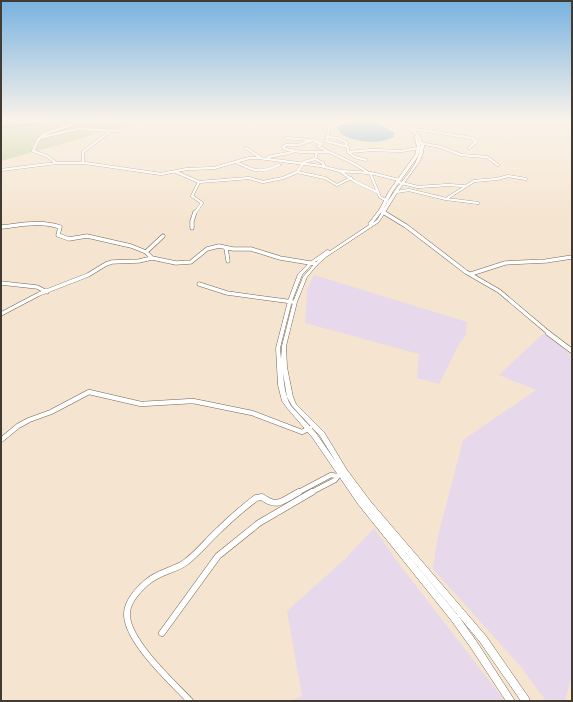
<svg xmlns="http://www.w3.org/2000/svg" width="573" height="702" font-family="'Noto Serif',serif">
  <rect width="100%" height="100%" fill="#f5e5d0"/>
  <path fill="#e7d8eb" d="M314,275L467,322L466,335L458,346L439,384L417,378L419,354L305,323L307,290Z
    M543,334L551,337L572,357V674L565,701H546L521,667L433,569L437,540L463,440L536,390L499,375Z
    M374,528L396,560L505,701H290L302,696L287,611L345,559Z"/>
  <path fill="#c5d3a7" d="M1,121H142L1,161Z"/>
  <path fill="#71afd4" d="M358,121L377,123L394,133V137C380,145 354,142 341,134L337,128L339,125Z"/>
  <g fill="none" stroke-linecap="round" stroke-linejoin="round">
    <path fill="#71afd4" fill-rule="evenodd" d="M62,121H77L75,122L1,128V126Z"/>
    <g stroke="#756755" stroke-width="3">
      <path id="minor-far3" d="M318,121L330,127
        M376,121L395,131
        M409,129L430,131L439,121
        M428,131L472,138L476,142L469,148
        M327,137L338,138L347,143L345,146
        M39,138L77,129L117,131L124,129L136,121
        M286,138L309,140
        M419,143L441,147L461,155L487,157L498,165
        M246,148L261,158
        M327,152H301L284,149L283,147L286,145H298L313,140L322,144L318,146C334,156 352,160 367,172
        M348,152L371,150L402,151L423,147
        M348,152V147L326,141L330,127L349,121
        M348,152L355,157L366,160
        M268,157L293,152
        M315,159L323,163L324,166
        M236,162C254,171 259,174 279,165
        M56,163L47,156L33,151L38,140L44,134L71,125L73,124V121
        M83,163V152L110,131
        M1,170L56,163H85L161,174L187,169L214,168L249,158H259L321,166L340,171L370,173L380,197L389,202
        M340,171L354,181L377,192
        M176,172L199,182L249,178L263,182L283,178L297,172L304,162L315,159L317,152
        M297,172L325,178L337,185L351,178
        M371,173L399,180
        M398,182L418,187L448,185L464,186
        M396,192L409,190L446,199L478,203
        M446,199L474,181L497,179L508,176L526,179
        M381,211L385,213
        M195,213L202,203L192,196L199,182"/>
    </g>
    <g stroke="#756755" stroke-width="4.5">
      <path id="minor-far2" d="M383,212L406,226L466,272L499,291L550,334
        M1,227C20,225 41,220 60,227L58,235L69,239L87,236L131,246L146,252L152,258L176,263L191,262L207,249L219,246L233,249H251L280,258L316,264
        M192,228V221L195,212
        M226,248L228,261
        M146,252L163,236
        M471,274L505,263L546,261L572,257
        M1,283L37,287L47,292
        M199,284L227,293L293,302
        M1,314L39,294L88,275L106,264L112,262L139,261L152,258"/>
    </g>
    <g stroke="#756755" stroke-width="5.5">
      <path id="minor-far1" d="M548,333L572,351
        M1,440L18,426L29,420L51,412L89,392L141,404L193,401L252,413L302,432L310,428
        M297,493L331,475L337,476
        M310,493L335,480L338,476"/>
    </g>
    <g stroke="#756755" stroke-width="7">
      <path id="minor" d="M162,633L218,556L259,523L312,492
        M190,701C172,682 129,643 127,616C126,604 137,591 146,583C159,571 174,571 186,562C198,553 208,540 219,530C231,518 243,508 256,498L262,497C278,509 283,500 299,492"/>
    </g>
    <g stroke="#756755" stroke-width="1">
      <path id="major" d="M397,121H400L412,128L420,136L424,145L423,153L420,161L397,193L379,222L326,257L317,265L307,277L297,302L286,346L287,367L293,397L296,404L324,432L347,470L371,502L486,636L529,698L530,701H521L480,642L396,541L457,614L477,642L515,701H506L471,648L451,620L358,504L312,437L287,408L282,401L278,385L276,348L288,301L298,274L310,262L327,250H328L330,251L369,225L368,224L379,210L389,191L415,155L417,147L414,136L416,135L410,130ZM417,136L421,145V147ZM420,147C419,165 403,179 394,192C388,200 384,209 379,217L377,220L373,223L383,210L393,191L419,155ZM318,260L303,277L293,302L282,346L281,359L280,348L292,301L302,275L312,264ZM283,373L287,397L292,406L320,436L336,462L316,433L291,406C285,396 284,384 283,373Z"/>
    </g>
    <use href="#minor-far3" stroke="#fff" stroke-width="2.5"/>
    <use href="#minor-far2" stroke="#fff" stroke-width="3.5"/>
    <use href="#minor-far1" stroke="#fff" stroke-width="4.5"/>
    <use href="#minor" stroke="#fff" stroke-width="6"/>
    <use href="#major" fill="#fff" fill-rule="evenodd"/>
  </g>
  <linearGradient id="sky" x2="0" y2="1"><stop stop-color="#78b2e0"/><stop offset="0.55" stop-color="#faf3ea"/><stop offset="1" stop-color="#faf3ea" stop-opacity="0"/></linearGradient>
  <rect width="573" height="219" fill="url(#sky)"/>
  <rect width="573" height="702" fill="none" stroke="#423b33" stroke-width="4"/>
</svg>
